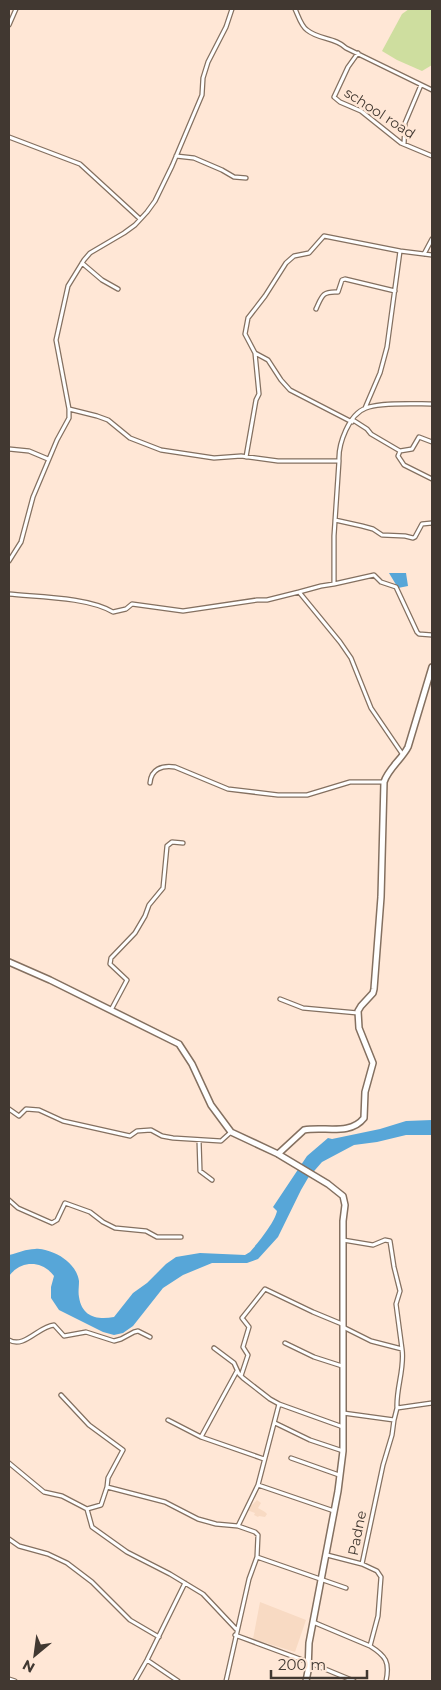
<svg xmlns="http://www.w3.org/2000/svg" width="441" height="1690" font-family="Montserrat,sans-serif">
  <rect width="100%" height="100%" fill="#ffe7d6"/>
  <path fill="#f8dac3" d="M257,1500L261,1503L258,1508L265,1512L267,1514L265,1517L259,1516L258,1517L254,1515L255,1513L247,1510L250,1504L252,1505Z
    M260,1602L306,1620L295,1652L253,1639Z"/>
  <path fill="#cede9f" d="M409,9H432V65L422,71L397,60L382,51L402,14Z"/>
  <path fill="#57a6d8" d="M389,573H406L408,586L398,588Z
    M432,1120V1135H406L377,1142L354,1145L322,1162L308,1178L301,1190L278,1237L258,1259L247,1263H212L183,1275L163,1288L133,1326L123,1333L114,1335L103,1332L59,1310L51,1298V1287L54,1276C42,1260 21,1260 9,1276V1255C18,1253 26,1249 35,1249C42,1248 48,1251 54,1253C66,1258 77,1268 79,1281C79,1287 78,1292 79,1297C82,1317 97,1320 114,1317L133,1293L147,1283L166,1264L176,1257L200,1253L245,1255L250,1252C258,1243 275,1222 277,1211L273,1207L307,1156L328,1138L332,1139L380,1129L406,1121Z"/>
  <g fill="none" stroke-linecap="round" stroke-linejoin="round">
    <g stroke="#847060" stroke-width="5.5">
      <path id="street" d="M295,9C298,15 301,26 307,30C319,40 335,37 346,48L432,90
        M9,25L16,9
        M358,53L348,67L334,97L340,102L361,111L401,143L432,156
        M9,137L80,164L140,219
        M404,144L405,123L421,85
        M176,156L194,158L222,170L234,177L246,178
        M424,254L432,239
        M82,263L102,280L118,289
        M316,309C322,296 322,291 338,292L342,280L345,279L395,291
        M365,408L380,373L387,347L400,251L432,255
        M69,409L97,416L108,420L130,438L161,450L214,458L241,456L278,461H339C338,444 349,414 366,408C381,402 416,404 432,404
        M353,420L367,429L371,434L400,451
        M352,422L290,390L281,380L268,360L255,353L245,334L248,318L265,296L286,263L294,256L309,253L324,236L400,251
        M432,442L419,437L412,449L400,451L398,456L404,465L432,479
        M9,449L29,451L48,459
        M246,457L256,400L259,394L255,353
        M339,461L334,536V584L321,586L299,592L340,642L351,658L371,708L403,755
        M335,520L362,526L373,529L382,535L405,536L413,538L415,537L422,524L432,523
        M9,561L21,542L33,497L57,440L69,418V409L56,340L68,286L84,260L90,253L124,233L135,225L147,212L155,201L172,166L202,95L203,78L208,62L226,27L232,9
        M334,584L374,575L381,582L396,587L417,632L419,634L432,635
        M9,594C38,597 88,597 113,612L126,609L132,604L183,611L257,600H267L299,592
        M150,783C151,769 162,765 175,767L228,789L278,795H307L350,782H384
        M280,999L303,1008L358,1013
        M111,1010L127,980L110,964L111,958L135,933L145,916L149,905L163,888L167,846L172,842L183,843
        M9,1109L19,1116L26,1109L39,1110L63,1121L130,1136L137,1131L151,1130L162,1136L173,1138L221,1141L231,1132
        M199,1140L200,1171L212,1180
        M9,1200L18,1208L52,1223L57,1220L65,1203L90,1212L103,1222L115,1228L146,1231L157,1237H181
        M343,1240L373,1245L385,1240L390,1241L394,1267L400,1291L396,1304L402,1349
        M343,1327L371,1341L402,1349C405,1368 396,1388 397,1408
        M9,1340C24,1349 39,1326 54,1325L64,1336L86,1332L114,1341L121,1339L134,1332L138,1331L150,1337
        M285,1343L314,1357L342,1366
        M214,1348L234,1363L239,1374L243,1378L270,1399L279,1404L258,1485
        M241,1376L248,1355L243,1347L249,1327L242,1318L265,1289L313,1312L342,1324
        M61,1395L89,1425L123,1450L108,1478L107,1487
        M279,1404L343,1427
        M343,1413L394,1420
        M168,1420L201,1437L264,1459
        M275,1423L310,1440L343,1451
        M201,1437L237,1371
        M291,1458L339,1475
        M9,1463L44,1492L62,1496L87,1509L101,1505L107,1487L165,1502L198,1519L216,1524L238,1526L255,1532L258,1535L257,1557L249,1579L226,1681
        M87,1509L92,1527L127,1552L170,1574L203,1594L236,1629
        M238,1526L258,1485L334,1511
        M9,1539L19,1546L48,1554L67,1563L92,1582L130,1620L159,1637
        M327,1555L362,1564
        M257,1557L346,1588
        M313,1622L370,1646
        M235,1635L308,1662L354,1681
        M147,1660L178,1681
        M9,1679L15,1681
        M135,1681L147,1660L185,1583
        M386,1681C390,1662 386,1656 370,1646L378,1616L381,1577L377,1571L362,1564L383,1465L392,1435L394,1420L397,1408L432,1403"/>
    </g>
    <g stroke="#847060" stroke-width="8">
      <path id="secondary" d="M9,962L50,980L179,1044L192,1064L211,1105L231,1132L278,1154L328,1184L343,1196L345,1205L343,1221V1451L338,1491L309,1643L308,1671L306,1681
        M278,1154L304,1130C324,1126 350,1136 364,1118L365,1092L373,1063L359,1028L358,1011L361,1006L373,993L374,989L381,897L384,782C388,769 402,759 408,747L432,667"/>
    </g>
    <use href="#street" stroke="#fff" stroke-width="3"/>
    <use href="#secondary" stroke="#fff" stroke-width="5"/>
  </g>
  <g text-anchor="middle" stroke-width="5" stroke-linejoin="round" paint-order="stroke">
    <g font-size="14" fill="#413831" stroke="#ffe7d6">
      <text transform="translate(380 113) rotate(33)" y="5">school road</text>
      <text transform="translate(357 1533) rotate(-79)" y="5">Padne</text>
    </g>
  </g>
  <rect width="441" height="1690" fill="none" stroke="#413831" stroke-width="20"/>
  <g transform="translate(35 1655) rotate(209)" stroke="#ffe7d6" stroke-width="4" paint-order="stroke">
  <path d="M0-4L9 19L0 12L-9 19Z" fill="#413831"/>
  <text y="-8" font-size="14" font-weight="bold" text-anchor="middle" fill="#413831">N</text>
  </g>
  <path d="M271 1670v8h96v-8" fill="none" stroke="#413831" stroke-width="2.5"/>
  <text x="278" y="1670" font-size="15" fill="#413831" stroke="#ffe7d6" stroke-width="4" paint-order="stroke">200 m</text>
</svg>
